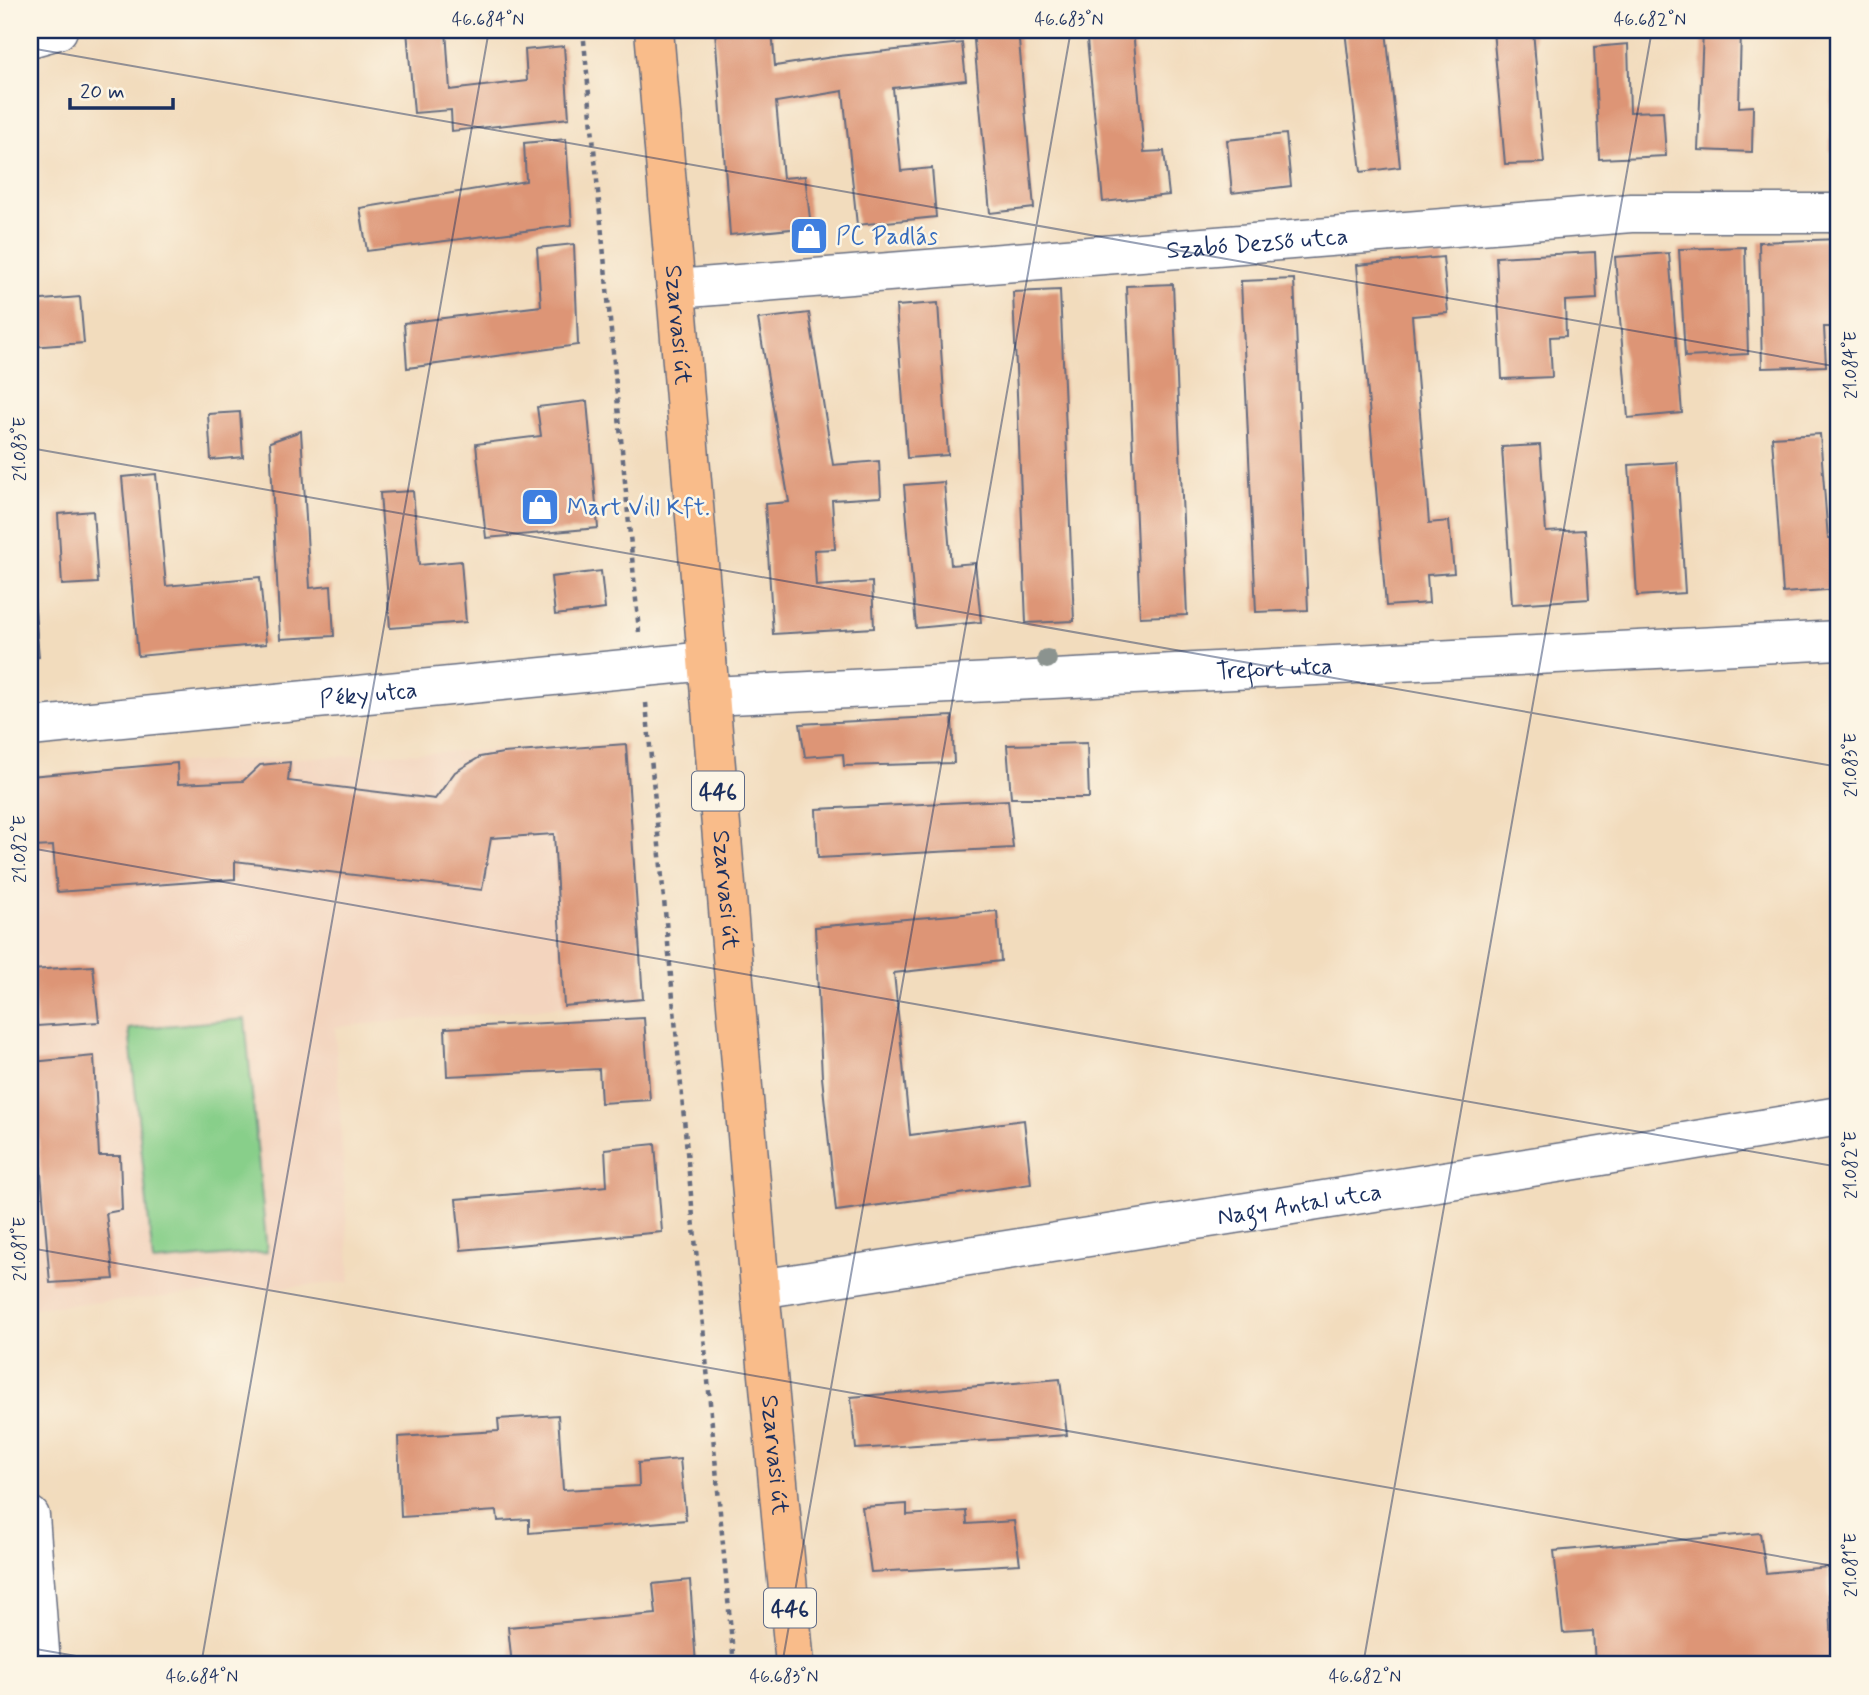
<svg xmlns="http://www.w3.org/2000/svg" width="1869" height="1695" font-family="Mynerve,sans-serif">
  <rect width="100%" height="100%" fill="#fcf5e5"/>
  <filter id="ink" filterUnits="userSpaceOnUse"><feTurbulence type="fractalNoise" baseFrequency=".0143" numOctaves="2"/><feDisplacementMap in="SourceGraphic" scale="14" xChannelSelector="R" yChannelSelector="G"/><feConvolveMatrix kernelMatrix="1 2 1 2 8 2 1 2 1" color-interpolation-filters="sRGB"/></filter>
  <filter id="wash" filterUnits="userSpaceOnUse"><feTurbulence type="fractalNoise" baseFrequency=".00686" numOctaves="4" result="noise"/><feDisplacementMap in="SourceGraphic" scale="28" xChannelSelector="R" yChannelSelector="G"/><feGaussianBlur stdDeviation="1.57" result="paint"/><feColorMatrix in="noise" values="0 0 0 0 0 0 0 0 0 0 0 0 0 0 0 0 0 1.4 0 .05"/><feComposite in="paint" operator="in"/></filter>
  <g filter="url(#wash)">
    <rect width="100%" height="100%" fill="#f2dcbd"/>
    <path fill="#f3d4be" d="M626,744L643,999L335,1027L350,1282L30,1308V776L177,763Z"/>
    <path fill="#88cf8a" stroke="#527f74" stroke-width="2" d="M245,1019L267,1252L153,1262L129,1029Z"/>
    <g id="blocks">
      <path fill="#dd9576" d="M407,30H446L450,90L527,81L525,50L564,46L569,118L452,131L451,110L414,113Z
        M715,30H772L775,66L839,56L962,43L966,80L893,88L901,171L932,168L936,217L857,225L843,91L776,102L783,178L805,176L811,227L730,235Z
        M973,30H1018L1034,208L990,213Z
        M1086,30H1133L1144,152L1164,151L1169,195L1103,202Z
        M1345,30H1386L1400,167L1361,172Z
        M1493,30H1533L1544,163L1505,164Z
        M1703,30H1741L1739,107L1753,106L1752,152L1698,150Z
        M1834,30H1839V152H1830Z
        M1628,44L1630,112L1663,111L1666,156L1599,159L1594,47Z
        M1286,134L1291,186L1232,193L1227,140Z
        M566,139L572,225L367,251L360,208L526,181L524,143Z
        M1839,239V327H1824L1826,366L1762,368L1759,242Z
        M574,244L578,345L407,368L404,323L541,306L537,248Z
        M1745,247L1748,354L1685,357L1679,249Z
        M1595,252L1597,299L1565,301L1566,336L1550,337L1552,377L1502,379L1496,257Z
        M1669,253L1682,413L1628,418L1615,257Z
        M1443,257L1448,313L1412,316L1429,523L1449,521L1454,573L1427,575L1429,603L1386,606L1357,265Z
        M1294,279L1308,610L1256,612L1241,281Z
        M1173,284L1187,615L1140,617L1126,286Z
        M1060,290L1074,621L1026,623L1013,292Z
        M80,297L84,343L30,347V301Z
        M938,303L948,455L907,458L896,306Z
        M809,313L833,465L879,461L881,497L832,500L835,549L814,550L816,586L872,582L874,628L773,634L765,504L789,502L758,319Z
        M587,401L598,528L486,538L476,444L541,436L537,407Z
        M240,412L243,457L211,460L208,414Z
        M301,431L310,588L331,586L334,636L280,639L270,442Z
        M1820,434L1828,539L1839,538V589L1783,593L1772,437Z
        M1540,445L1546,532L1585,530L1589,599L1512,604L1502,447Z
        M1677,462L1685,593L1637,596L1629,465Z
        M156,474L166,586L260,577L266,644L138,656L122,477Z
        M944,482L951,565L975,563L981,622L916,628L904,485Z
        M413,491L419,565L461,561L466,622L390,628L380,493Z
        M93,511L98,583L62,585L58,514Z
        M601,571L605,609L555,615L551,577Z
        M30,575H32L39,657L30,658Z
        M952,716L954,763L844,766L843,754L805,757L800,724Z
        M1087,743L1089,798H1011L1007,745Z
        M626,744L643,999L564,1006L554,834L491,838L482,890L235,861V879L57,892L53,846L33,847L30,776L177,763L178,784L243,781L260,765L290,762L288,781L435,799L455,772L480,757L503,753Z
        M1008,800L1013,848L818,858L816,809Z
        M997,911L1001,961L894,973L910,1135L1024,1120L1031,1184L836,1211L822,1077L815,927Z
        M93,966L99,1022L37,1026L31,970Z
        M644,1018L650,1100L601,1103L599,1069L447,1076L445,1028Z
        M94,1056L99,1156H120L122,1210L106,1213L114,1279L50,1283L32,1062Z
        M655,1144L662,1232L461,1250L456,1199L607,1186L605,1149Z
        M1060,1379L1067,1435L856,1449L851,1397Z
        M558,1415L563,1490L639,1486L638,1463L680,1459L686,1520L529,1533V1519L498,1521L497,1511L401,1517L398,1437L499,1431L498,1419Z
        M907,1504V1515L966,1511L967,1524L1014,1521L1020,1564L871,1572L862,1507Z
        M1760,1533L1766,1573L1828,1567L1833,1665H1595L1593,1631L1563,1633L1554,1551Z
        M690,1580L696,1665H658V1663L512,1665L508,1627L656,1614L653,1584Z"/>
    </g>
  </g>
  <g filter="url(#ink)">
    <use href="#blocks" fill-opacity="0" stroke="#666c7f" stroke-width="2"/>
    <g fill="none" stroke-linecap="round" stroke-linejoin="round">
      <g stroke="#666c7f" stroke-width="41">
        <g id="minor">
          <path d="M30,38L58,30"/>
          <path id="s1" d="M676,289L1631,213H1839"/>
          <path id="s2" d="M710,696L1839,640"/>
          <path id="s3" d="M30,727L707,661"/>
          <path id="s4" d="M760,1289L1595,1157L1839,1116"/>
          <path d="M30,1516L41,1665"/>
        </g>
      </g>
      <g stroke="#666c7f" stroke-width="41">
        <g id="major">
          <path id="s5" d="M654,30L760,1289L795,1665"/>
        </g>
      </g>
      <path stroke="#666c7f" stroke-width="4.5" stroke-dasharray="5 5" stroke-linecap="butt" d="M583,30L639,632
        M646,703L734,1665"/>
      <use href="#minor" stroke="#fff" stroke-width="38"/>
      <use href="#major" stroke="#f9bc8a" stroke-width="38"/>
    </g>
    <circle fill="#8b938f" cx="1047" cy="659" r="10"/>
  </g>
  <path fill="none" stroke="#1b2f5e" stroke-width="2" stroke-opacity="0.45" d="M30,48L1839,367M30,448L1839,767M30,848L1839,1167M30,1248L1839,1567M30,1648L128,1665M201,1665L489,30M782,1665L1071,30M1363,1665L1652,30"/>
  <defs>
    <g id="shop-square" transform="scale(2.0125)"><rect x="-9" y="-9" width="18" height="18" rx="4" fill="#3f7fe0" stroke="#fcf5e5"/><path d="M-5-2.5h2.3a2.7 3.5 0 0 1 5.4 0H5L5.5 6h-11ZM-1.5-2.5h3a1.5 2.3 0 0 0-3 0Z" fill="#fff"/></g>
  </defs>
  <g fill-rule="evenodd">
    <use href="#shop-square" x="809" y="236"/>
    <use href="#shop-square" x="540" y="507"/>
  </g>
  <g text-anchor="middle" stroke-width="5" stroke-linejoin="round" paint-order="stroke">
    <g fill="#fcf5e5" stroke="#5e6a86" stroke-width="2">
      <rect x="692" y="771.5" width="52" height="39" rx="5"/>
      <rect x="764" y="1588.5" width="52" height="39" rx="5"/>
    </g>
    <g font-size="23" font-weight="bold" fill="#1b2f5e">
      <text x="718" y="799">446</text>
      <text x="790" y="1616">446</text>
    </g>
    <g font-size="24" fill="#366cbe" stroke="#fcf5e5" text-anchor="start">
      <text x="836" y="244">PC Padlás</text>
      <text x="567" y="515">Mart Vill Kft.</text>
    </g>
    <g font-size="24" fill="#1b2f5e" stroke="#fcf5e5">
      <text dy="8" stroke="none"><textPath href="#s1" startOffset="583">Szabó Dezső utca</textPath></text>
      <text dy="8" stroke="none"><textPath href="#s5" startOffset="296">Szarvasi út</textPath></text>
      <text dy="8" stroke="none"><textPath href="#s2" startOffset="565">Trefort utca</textPath></text>
      <text dy="8" stroke="none"><textPath href="#s3" startOffset="340">Péky utca</textPath></text>
      <text dy="8" stroke="none"><textPath href="#s5" startOffset="863">Szarvasi út</textPath></text>
      <text dy="8" stroke="none"><textPath href="#s4" startOffset="546">Nagy Antal utca</textPath></text>
      <text dy="8" stroke="none"><textPath href="#s5" startOffset="1430">Szarvasi út</textPath></text>
    </g>
  </g>
  <rect width="1869" height="1695" fill="none" stroke="#fcf5e5" stroke-width="77"/>
  <path d="M70 98v10h103v-10" fill="none" stroke="#1b2f5e" stroke-width="3.5"/>
  <text x="80" y="98" font-size="21" fill="#1b2f5e" stroke="#fcf5e5" stroke-width="5" paint-order="stroke">20 m</text>
  <rect x="38" y="38" width="1792" height="1618" fill="none" stroke="#1b2f5e" stroke-width="2.5"/>
  <g font-size="18" text-anchor="middle" fill="#1b2f5e">
    <text x="488" y="25">46.684°N</text>
    <text x="1069" y="25">46.683°N</text>
    <text x="1650" y="25">46.682°N</text>
    <text transform="translate(1850 365) rotate(-90)" y="6">21.084°E</text>
    <text transform="translate(19 449) rotate(-90)" y="6">21.083°E</text>
    <text transform="translate(1850 765) rotate(-90)" y="6">21.083°E</text>
    <text transform="translate(19 849) rotate(-90)" y="6">21.082°E</text>
    <text transform="translate(1850 1165) rotate(-90)" y="6">21.082°E</text>
    <text transform="translate(19 1249) rotate(-90)" y="6">21.081°E</text>
    <text transform="translate(1850 1565) rotate(-90)" y="6">21.081°E</text>
    <text x="202" y="1682">46.684°N</text>
    <text x="784" y="1682">46.683°N</text>
    <text x="1365" y="1682">46.682°N</text>
  </g>
</svg>
